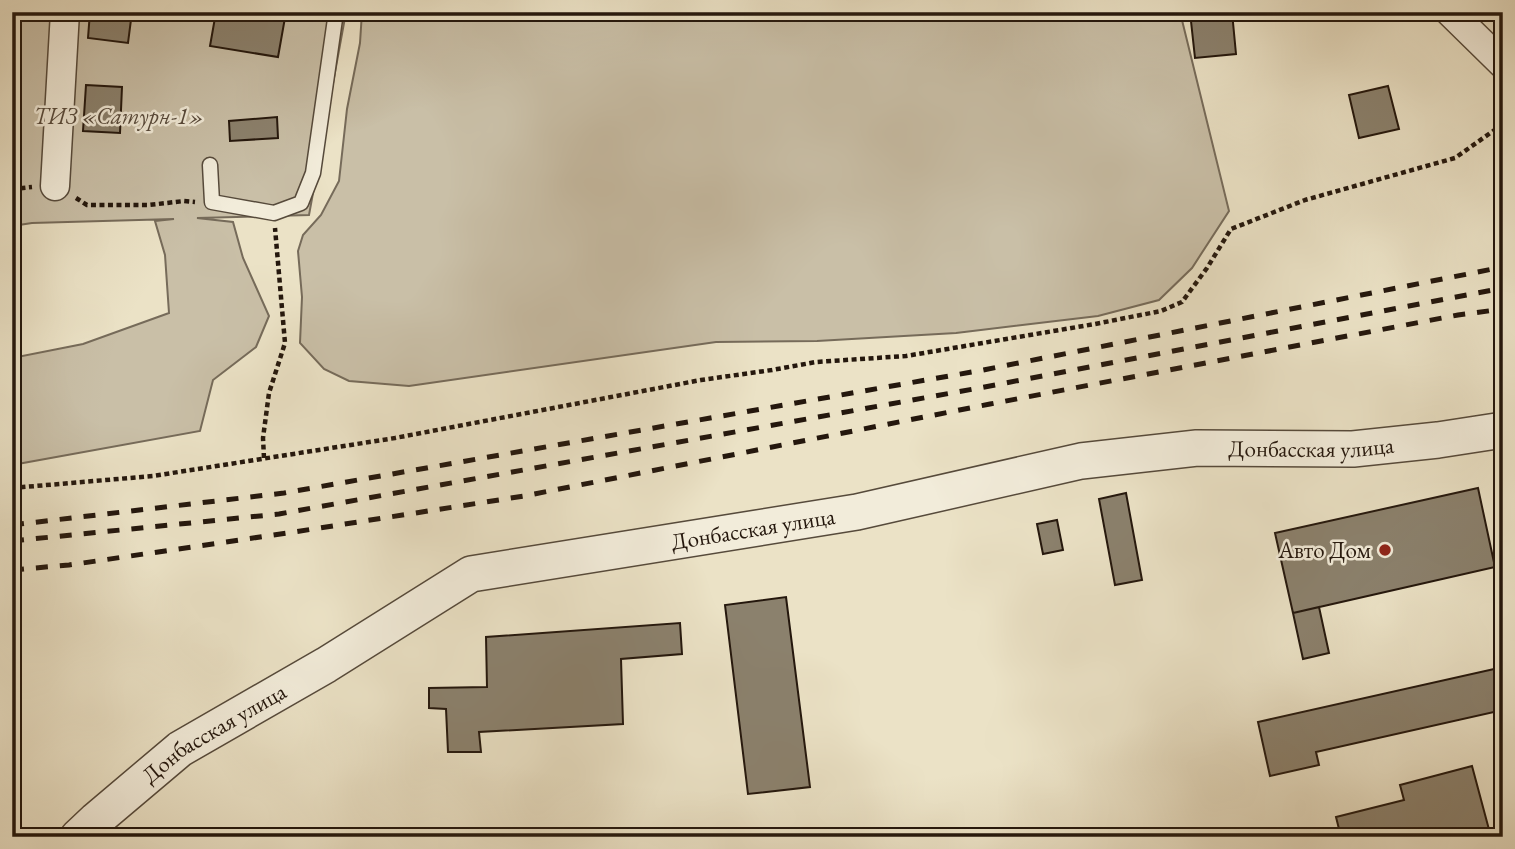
<svg xmlns="http://www.w3.org/2000/svg" width="1515" height="849" font-family="'EB Garamond',serif">
  <rect width="100%" height="100%" fill="#ebe2c6"/>
  <filter id="stains"><feTurbulence type="fractalNoise" baseFrequency=".00286" numOctaves="4"/><feColorMatrix values="0 0 0 0 .2 0 0 0 0 .09 0 0 0 0 .02 0 0 0 .5 -.17"/></filter>
  <radialGradient id="worn" r=".72"><stop offset=".6" stop-color="#630" stop-opacity="0"/><stop offset="1" stop-color="#630" stop-opacity=".3"/></radialGradient>
  <path fill="#c9bfa7" stroke="#766b5a" stroke-width="2" d="M12,12H346L309,215L197,218L233,222L243,258L269,316L256,347L213,380L200,431L12,465V358L83,344L169,313L165,255L155,221L174,219L32,223L12,226Z
    M362,12H1180L1229,211L1192,268L1159,300L1098,316L956,333L817,341L716,342L409,386L349,381L324,369L300,343L302,297L298,251L303,235L321,215L339,181L347,109L360,43Z"/>
  <path fill="#8b816d" stroke="#24170d" stroke-width="2" d="M90,12H132L128,43L88,38Z
    M216,12H286L278,57L210,46Z
    M1190,12H1232L1236,54L1195,58Z
    M86,85L122,87L120,133L83,131Z
    M1388,86L1399,129L1359,138L1349,95Z
    M277,117L278,138L230,141L229,121Z
    M1478,488L1495,567L1293,613L1275,533Z
    M1126,493L1142,580L1115,585L1099,499Z
    M1057,520L1063,550L1043,554L1037,524Z
    M786,597L810,787L748,794L725,605Z
    M1319,607L1329,653L1303,659L1293,613Z
    M680,623L682,654L621,659L623,724L479,732L481,752H448L446,709L429,708V688L487,687L486,637Z
    M1503,667V710L1316,752L1319,765L1270,776L1258,722Z
    M1472,766L1491,837H1341L1336,817L1404,800L1400,785Z"/>
  <g fill="none" stroke-linecap="round" stroke-linejoin="round">
    <g stroke="#564a3b" stroke-width="17">
      <path id="service" d="M210,165L212,202L274,213L301,203L313,173L336,12"/>
    </g>
    <g stroke="#564a3b" stroke-width="31">
      <path id="minor" d="M1450,12L1503,64
        M55,186L65,12"/>
    </g>
    <g stroke="#564a3b" stroke-width="38">
      <g id="tertiary">
        <path id="s1" d="M78,837L96,820L180,749L326,665L471,574L857,512L1081,461L1197,448L1353,449L1438,440L1503,430"/>
      </g>
    </g>
    <path stroke="#24170d" stroke-width="4.5" stroke-dasharray="5 3.5" stroke-linecap="butt" d="M12,189L32,187
      M76,198L87,205H149L184,201L195,202
      M264,458L263,438L269,393L285,343L275,228
      M12,488L153,476L395,438L701,380L772,370L816,362L906,356L1095,324L1161,311L1182,302L1207,268L1231,229L1305,200L1455,158L1503,124"/>
    <use href="#service" stroke="#f2ecda" stroke-width="14"/>
    <use href="#minor" stroke="#f2ecda" stroke-width="28"/>
    <use href="#tertiary" stroke="#f2ecda" stroke-width="35"/>
    <path stroke="#24170d" stroke-width="5" stroke-dasharray="12 12" stroke-linecap="butt" d="M12,525L284,493L983,370L1503,267
      M12,541L279,514L979,388L1503,288
      M12,570L69,565L294,532L524,496L990,404L1458,315L1503,309"/>
  </g>
  <circle fill="#8f2418" stroke="#f2ecda" stroke-width="2.5" cx="1385" cy="550" r="7"/>
  <g text-anchor="middle" stroke-width="5" stroke-linejoin="round" paint-order="stroke">
    <g font-size="23" font-style="italic" fill="#56493b" stroke="#f2ecda">
      <text x="119" y="124">ТИЗ «Сатурн-1»</text>
    </g>
    <g font-size="23" fill="#24170d" stroke="#f2ecda">
      <text dy="8" stroke="none"><textPath href="#s1" startOffset="1326">Донбасская улица</textPath></text>
      <text dy="8" stroke="none"><textPath href="#s1" startOffset="760">Донбасская улица</textPath></text>
      <text dy="8" stroke="none"><textPath href="#s1" startOffset="172">Донбасская улица</textPath></text>
    </g>
    <g font-size="23" fill="#24170d" stroke="#f2ecda" text-anchor="end">
      <text x="1371" y="558">Авто Дом</text>
    </g>
  </g>
  <rect width="1515" height="849" fill="none" stroke="#ebe2c6" stroke-width="42"/>
  <rect x="14" y="14" width="1487" height="821" fill="none" stroke="#24170d" stroke-width="3.5"/>
  <rect x="21" y="21" width="1473" height="807" fill="none" stroke="#24170d" stroke-width="2"/>
  <rect width="100%" height="100%" filter="url(#stains)"/>
  <rect width="100%" height="100%" fill="url(#worn)"/>
</svg>
